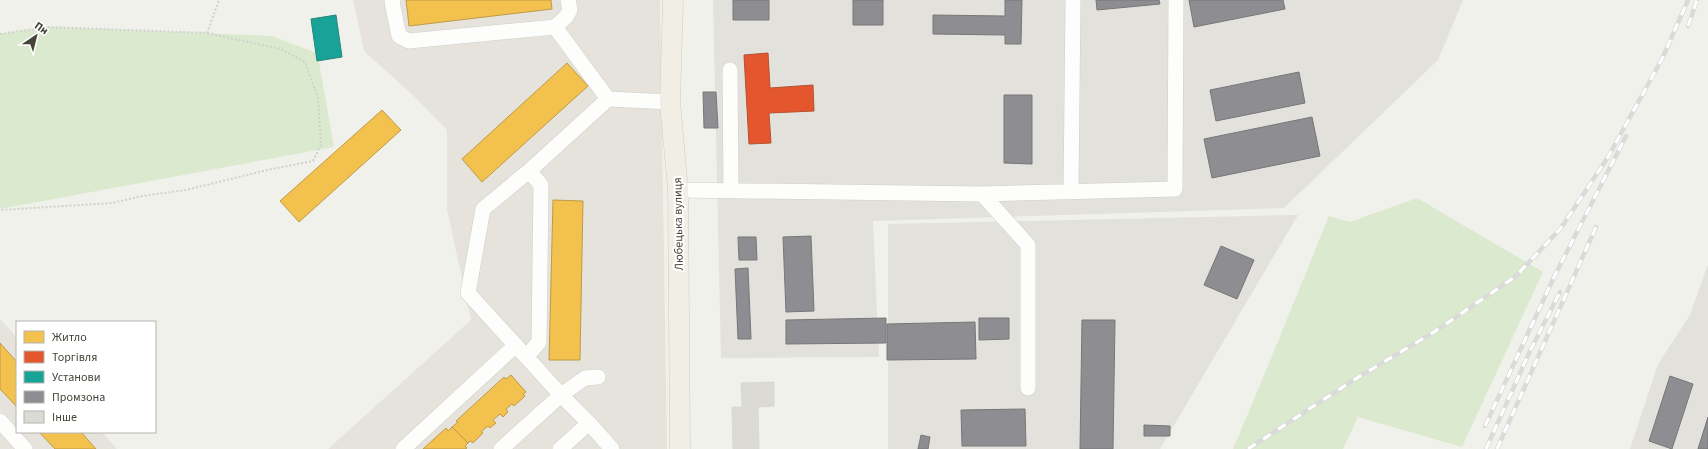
<svg xmlns="http://www.w3.org/2000/svg" width="1708" height="449" font-family="'Source Sans 3',sans-serif">
  <rect width="100%" height="100%" fill="#f1f1ec"/>
  <path fill="#e5e3db" d="M353,0H660L667,449H328L471,320L447,209V130L415,97L364,51Z
    M0,319L17,337V432H102L117,449H0Z"/>
  <path fill="#e2e1dc" d="M713,0H1463L1438,60L1284,208L873,221L879,357L721,358Z
    M1298,215L1160,449H888V224Z
    M1708,264V449H1630L1658,364L1690,315Z"/>
  <path fill="#dbe9cf" d="M47,27L272,36L319,54V62L334,147L0,209V34Z
    M1417,198L1543,272L1462,447L1358,417L1343,449H1233L1265,373L1329,216L1350,222Z"/>
  <path fill="#f2c14e" stroke="#be9b48" d="M406,0H551L552,9L409,26Z
    M567,63L588,86L482,182L462,159Z
    M382,110L401,130L299,222L280,201Z
    M553,200L583,201L580,360H549Z
    M0,343L17,362V407L0,389Z
    M511,375L526,392L523,394L525,396L514,406L512,404L506,409L508,412L503,417L500,414L493,420L496,423L490,428L488,426L481,432L483,433L473,443L470,441L468,443L452,427L458,422L456,421L504,377L506,379Z
    M452,427L468,443L465,446L467,448L465,449H423L446,428L448,431Z
    M39,432H81L96,449H55Z"/>
  <path fill="#e4572e" stroke="#b55131" d="M768,53L770,88L813,85L814,111L769,113L771,143L749,144L744,55Z"/>
  <path fill="#17a398" stroke="#25867c" d="M336,15L342,57L317,61L311,19Z"/>
  <path fill="#8d8d92" stroke="#787777" d="M733,0H769V20H733Z
    M853,0H883V25H853Z
    M1005,0H1022L1021,44H1005V35L933,34V15L1005,16Z
    M1096,0H1159L1160,4L1097,10Z
    M1189,0H1283L1285,9L1194,27Z
    M1299,72L1305,103L1216,121L1210,90Z
    M703,92H716L718,128H704Z
    M1004,95H1032V164L1004,163Z
    M1312,117L1320,156L1212,178L1204,139Z
    M811,236L814,311L786,312L783,237Z
    M738,237H756L757,260H739Z
    M1221,246L1254,260L1237,299L1204,285Z
    M748,268L751,339H738L735,269Z
    M886,318V343L786,344V320Z
    M979,318H1009V339L979,340Z
    M1082,320H1115L1113,449H1080Z
    M975,322L976,359L887,360V324Z
    M1670,376L1693,384L1672,449L1649,441Z
    M1025,409L1026,446H962L961,410Z
    M1708,417V449H1698Z
    M1144,425L1170,426V436H1144Z
    M921,435L930,437L928,449H918Z"/>
  <path fill="#dbdad5" stroke="#d9d8d2" d="M774,382V406L758,407L759,449H733L732,407H742L741,383Z"/>
  <g fill="none" stroke-linecap="round" stroke-linejoin="round">
    <g stroke="#cfcfca" stroke-width="16">
      <path id="minor" d="M393,0L392,2L399,36L409,41L555,27L566,17L570,10L568,0
        M555,27L608,99
        M730,70L731,191
        M678,190L982,194L1028,245V388
        M1071,192L1073,0
        M982,194L1175,189L1176,0
        M527,356L539,342L541,185L529,171
        M0,421L25,449
        M589,423L561,395L468,293L483,209L529,171L608,99L670,102
        M403,449L516,345
        M501,449L561,395L585,378L598,377
        M560,449L589,423L612,449"/>
    </g>
    <g stroke="#d1cebc" stroke-width="21">
      <path id="major" d="M673,0L670,102L678,190L680,449"/>
    </g>
    <path stroke="#d1d1cb" stroke-width="2" stroke-dasharray="2 2" stroke-linecap="butt" d="M207,33L219,0
      M0,34L47,27L207,33L281,49L305,62L318,98L321,145L313,161L267,170L186,190L142,196L112,203L0,210"/>
    <use href="#minor" stroke="#fdfdfc" stroke-width="15"/>
    <use href="#major" stroke="#f0eee5" stroke-width="20"/>
    <g stroke="#dadad9" stroke-width="4.5">
      <path id="rail" d="M1688,26L1697,0
        M1485,426L1555,275L1626,136
        M1248,449L1352,381L1434,332L1515,277L1561,228L1608,157L1662,59L1688,0
        M1486,449L1530,351L1560,292
        M1497,449L1596,227"/>
    </g>
    <use href="#rail" stroke="#fff" stroke-width="3" stroke-dasharray="9" stroke-linecap="butt"/>
  </g>
  <g text-anchor="middle" stroke-width="4" stroke-linejoin="round" paint-order="stroke">
    <g font-size="12" fill="#464339" stroke="#fff">
      <text transform="translate(678 224) rotate(-91)" y="4">Любецька вулиця</text>
    </g>
  </g>
  <rect x="16" y="321" width="140" height="112" fill="#ffffff" stroke="#b5b4b0"/>
  <rect x="24" y="331" width="20" height="12" fill="#f2c14e" stroke="#b5b4b0"/>
  <text x="52" y="341" font-size="12" fill="#464339">Житло</text>
  <rect x="24" y="351" width="20" height="12" fill="#e4572e" stroke="#b5b4b0"/>
  <text x="52" y="361" font-size="12" fill="#464339">Торгівля</text>
  <rect x="24" y="371" width="20" height="12" fill="#17a398" stroke="#b5b4b0"/>
  <text x="52" y="381" font-size="12" fill="#464339">Установи</text>
  <rect x="24" y="391" width="20" height="12" fill="#8d8d92" stroke="#b5b4b0"/>
  <text x="52" y="401" font-size="12" fill="#464339">Промзона</text>
  <rect x="24" y="411" width="20" height="12" fill="#dbdad5" stroke="#b5b4b0"/>
  <text x="52" y="421" font-size="12" fill="#464339">Інше</text>
  <g transform="translate(36 36) rotate(35)" stroke="#ffffff" stroke-width="3" paint-order="stroke">
  <path d="M0-3L7 15L0 10L-7 15Z" fill="#464339"/>
  <text y="-6" font-size="11" font-weight="bold" text-anchor="middle" fill="#464339">Пн</text>
  </g>
</svg>
